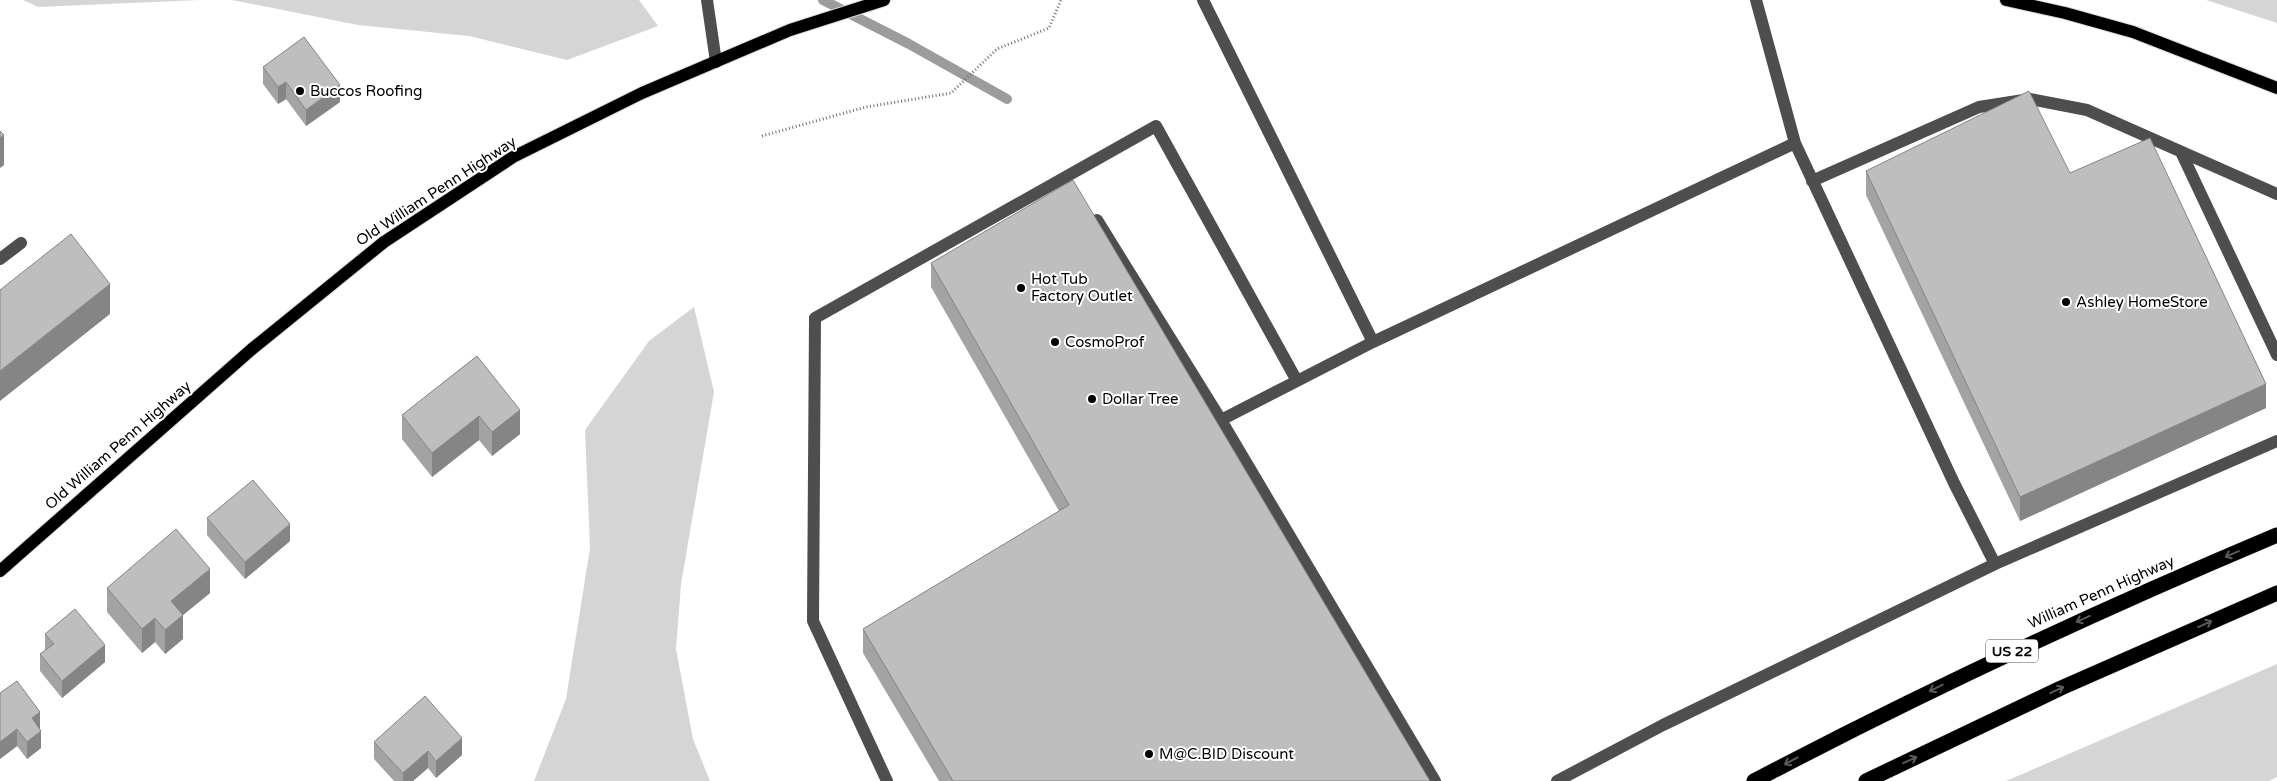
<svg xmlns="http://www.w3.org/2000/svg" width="2277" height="781" font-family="'Varela Round',sans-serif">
  <rect width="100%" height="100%" fill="#fff"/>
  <path fill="#d5d5d5" d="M23,0H199L38,7Z
    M232,0H639L658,26L567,60L469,36L358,25Z
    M2206,0H2277V23Z
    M694,307L714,392L681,584L676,649L693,739L710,781H534L566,699L590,548L585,430L649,341Z
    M2277,664V777L2269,781H2006Z"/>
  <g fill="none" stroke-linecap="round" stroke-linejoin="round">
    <path stroke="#9c9c9c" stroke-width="10" d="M823,0L909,44L1007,99"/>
    <g stroke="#dbdbdb" stroke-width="14">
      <path id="major" d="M2006,0L2065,13L2133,32L2277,88
        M0,571L252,349L384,242L513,157L642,93L790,30L884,0"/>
    </g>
    <g stroke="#dbdbdb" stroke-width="16">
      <path id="highway" d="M1754,781C1925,691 2099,610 2277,535
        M1866,781L2061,688L2277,593"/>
    </g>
    <path stroke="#707070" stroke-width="3" stroke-dasharray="1 2.5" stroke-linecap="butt" d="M762,136L866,107L951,93L997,49L1049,28L1061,0"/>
    <path stroke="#4e4e4e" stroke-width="12" d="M707,0L716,62
      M1203,0L1373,342
      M1756,0L1795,143
      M2181,152L2277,355
      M1812,181L1979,107L2030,99L2087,110L2277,194
      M1097,220L1221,420
      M0,259L21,243
      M1297,381L1221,420L1435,781
      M1995,564L2277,441
      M887,781L813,621L815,318L1156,126L1297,381L1373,342L1795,143L1954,483L1995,564L1663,725L1557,781"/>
    <use href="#major" stroke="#000" stroke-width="12"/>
    <use href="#highway" stroke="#000" stroke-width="15"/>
  </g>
  <path fill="#a3a3a3" d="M263,67L340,102L306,126L286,99L278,104L263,84Z
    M1866,171L2070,173L2266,408L2020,521L1866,195Z
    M931,263L1430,781H939L863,653V629L1059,511L931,287Z
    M477,356L520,434L492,456L479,440L432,477L402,439V415Z
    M207,518L290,541L245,579L207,535Z
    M107,588L210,593L183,615V639L165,654L155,642L142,653L107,612Z
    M45,634L105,662L62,698L40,671V654L45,651Z
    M0,693L40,729L41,748L27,759L17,746L0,759Z
    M374,742L462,755L436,778L428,768L413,781H394L374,759Z"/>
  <path fill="#858585" d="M286,82V99L278,104V87Z
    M340,85V102L306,126V110Z
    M4,135V165L0,168V138Z
    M110,284V314L0,401V371Z
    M2266,384V408L2020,521V497Z
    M520,410V434L492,456V432Z
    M479,416V440L432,477V453Z
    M290,524V541L245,579V562Z
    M210,569V593L183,615V639L165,654V630L171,601Z
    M155,618V642L142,653V629Z
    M105,645V662L62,698V681Z
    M40,712V729L32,735V718Z
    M17,729V746L0,759V742Z
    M41,731V748L27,759V742Z
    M462,738V755L436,778V761Z
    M428,751V768L413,781H403V773Z"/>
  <path fill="#bebebe" stroke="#858585" d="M304,37L340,85L306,110L286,82L278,87L263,67Z
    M2029,91L2070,173L2150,138L2266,384L2020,497L1866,171Z
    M0,131L4,135L0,138Z
    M1073,180L1430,781H953L863,629L1069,505L931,263Z
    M71,234L110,284L0,371V290Z
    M477,356L520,410L492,432L479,416L432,453L402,415Z
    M253,480L290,524L245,562L207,518Z
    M176,529L210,569L171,601L183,615L165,630L155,618L142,629L107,588Z
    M75,609L105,645L62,681L40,654L54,644L45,634Z
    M17,681L40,712L32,718L41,731L27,742L17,729L0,742V693Z
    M425,696L462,738L436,761L428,751L403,773L374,742Z"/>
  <defs><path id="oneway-shaft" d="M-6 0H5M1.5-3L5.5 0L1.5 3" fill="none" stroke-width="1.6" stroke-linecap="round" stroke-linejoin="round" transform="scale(1.25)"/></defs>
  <g stroke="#595959">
    <use href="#oneway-shaft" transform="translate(2232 554) rotate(157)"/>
    <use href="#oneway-shaft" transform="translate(2083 619) rotate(156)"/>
    <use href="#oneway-shaft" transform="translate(2205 624) rotate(-24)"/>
    <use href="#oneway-shaft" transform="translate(1936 688) rotate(153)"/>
    <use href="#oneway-shaft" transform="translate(2057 690) rotate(-25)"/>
    <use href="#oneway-shaft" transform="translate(1910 760) rotate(-25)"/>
    <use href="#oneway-shaft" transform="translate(1791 761) rotate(152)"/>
  </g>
  <g fill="#000" stroke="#fff" stroke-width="2">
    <circle cx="300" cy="91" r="5"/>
    <circle cx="1021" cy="288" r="5"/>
    <circle cx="2066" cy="302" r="5"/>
    <circle cx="1055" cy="342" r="5"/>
    <circle cx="1092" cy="399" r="5"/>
    <circle cx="1149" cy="754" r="5"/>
  </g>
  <g text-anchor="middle" stroke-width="4" stroke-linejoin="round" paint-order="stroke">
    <rect fill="#fff" stroke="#4c4c4c" stroke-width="1" x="1986" y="639.5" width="52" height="23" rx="4"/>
    <g font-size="14" font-weight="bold" fill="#000">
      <text x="2012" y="656">US 22</text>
    </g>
    <g font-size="15" fill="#000" stroke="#fff" text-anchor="start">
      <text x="310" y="96">Buccos Roofing</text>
      <text x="1031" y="284">Hot Tub<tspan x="1031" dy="17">Factory Outlet</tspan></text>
      <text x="2076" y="307">Ashley HomeStore</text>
      <text x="1065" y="347">CosmoProf</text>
      <text x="1102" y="404">Dollar Tree</text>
      <text x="1159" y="759">M@C.BID Discount</text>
    </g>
    <g font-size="15" fill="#000" stroke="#fff">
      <text transform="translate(436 191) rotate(-33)" y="5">Old William Penn Highway</text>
      <text transform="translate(118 445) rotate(-41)" y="5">Old William Penn Highway</text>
      <text transform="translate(2101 592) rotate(-24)" y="5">William Penn Highway</text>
    </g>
  </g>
</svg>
